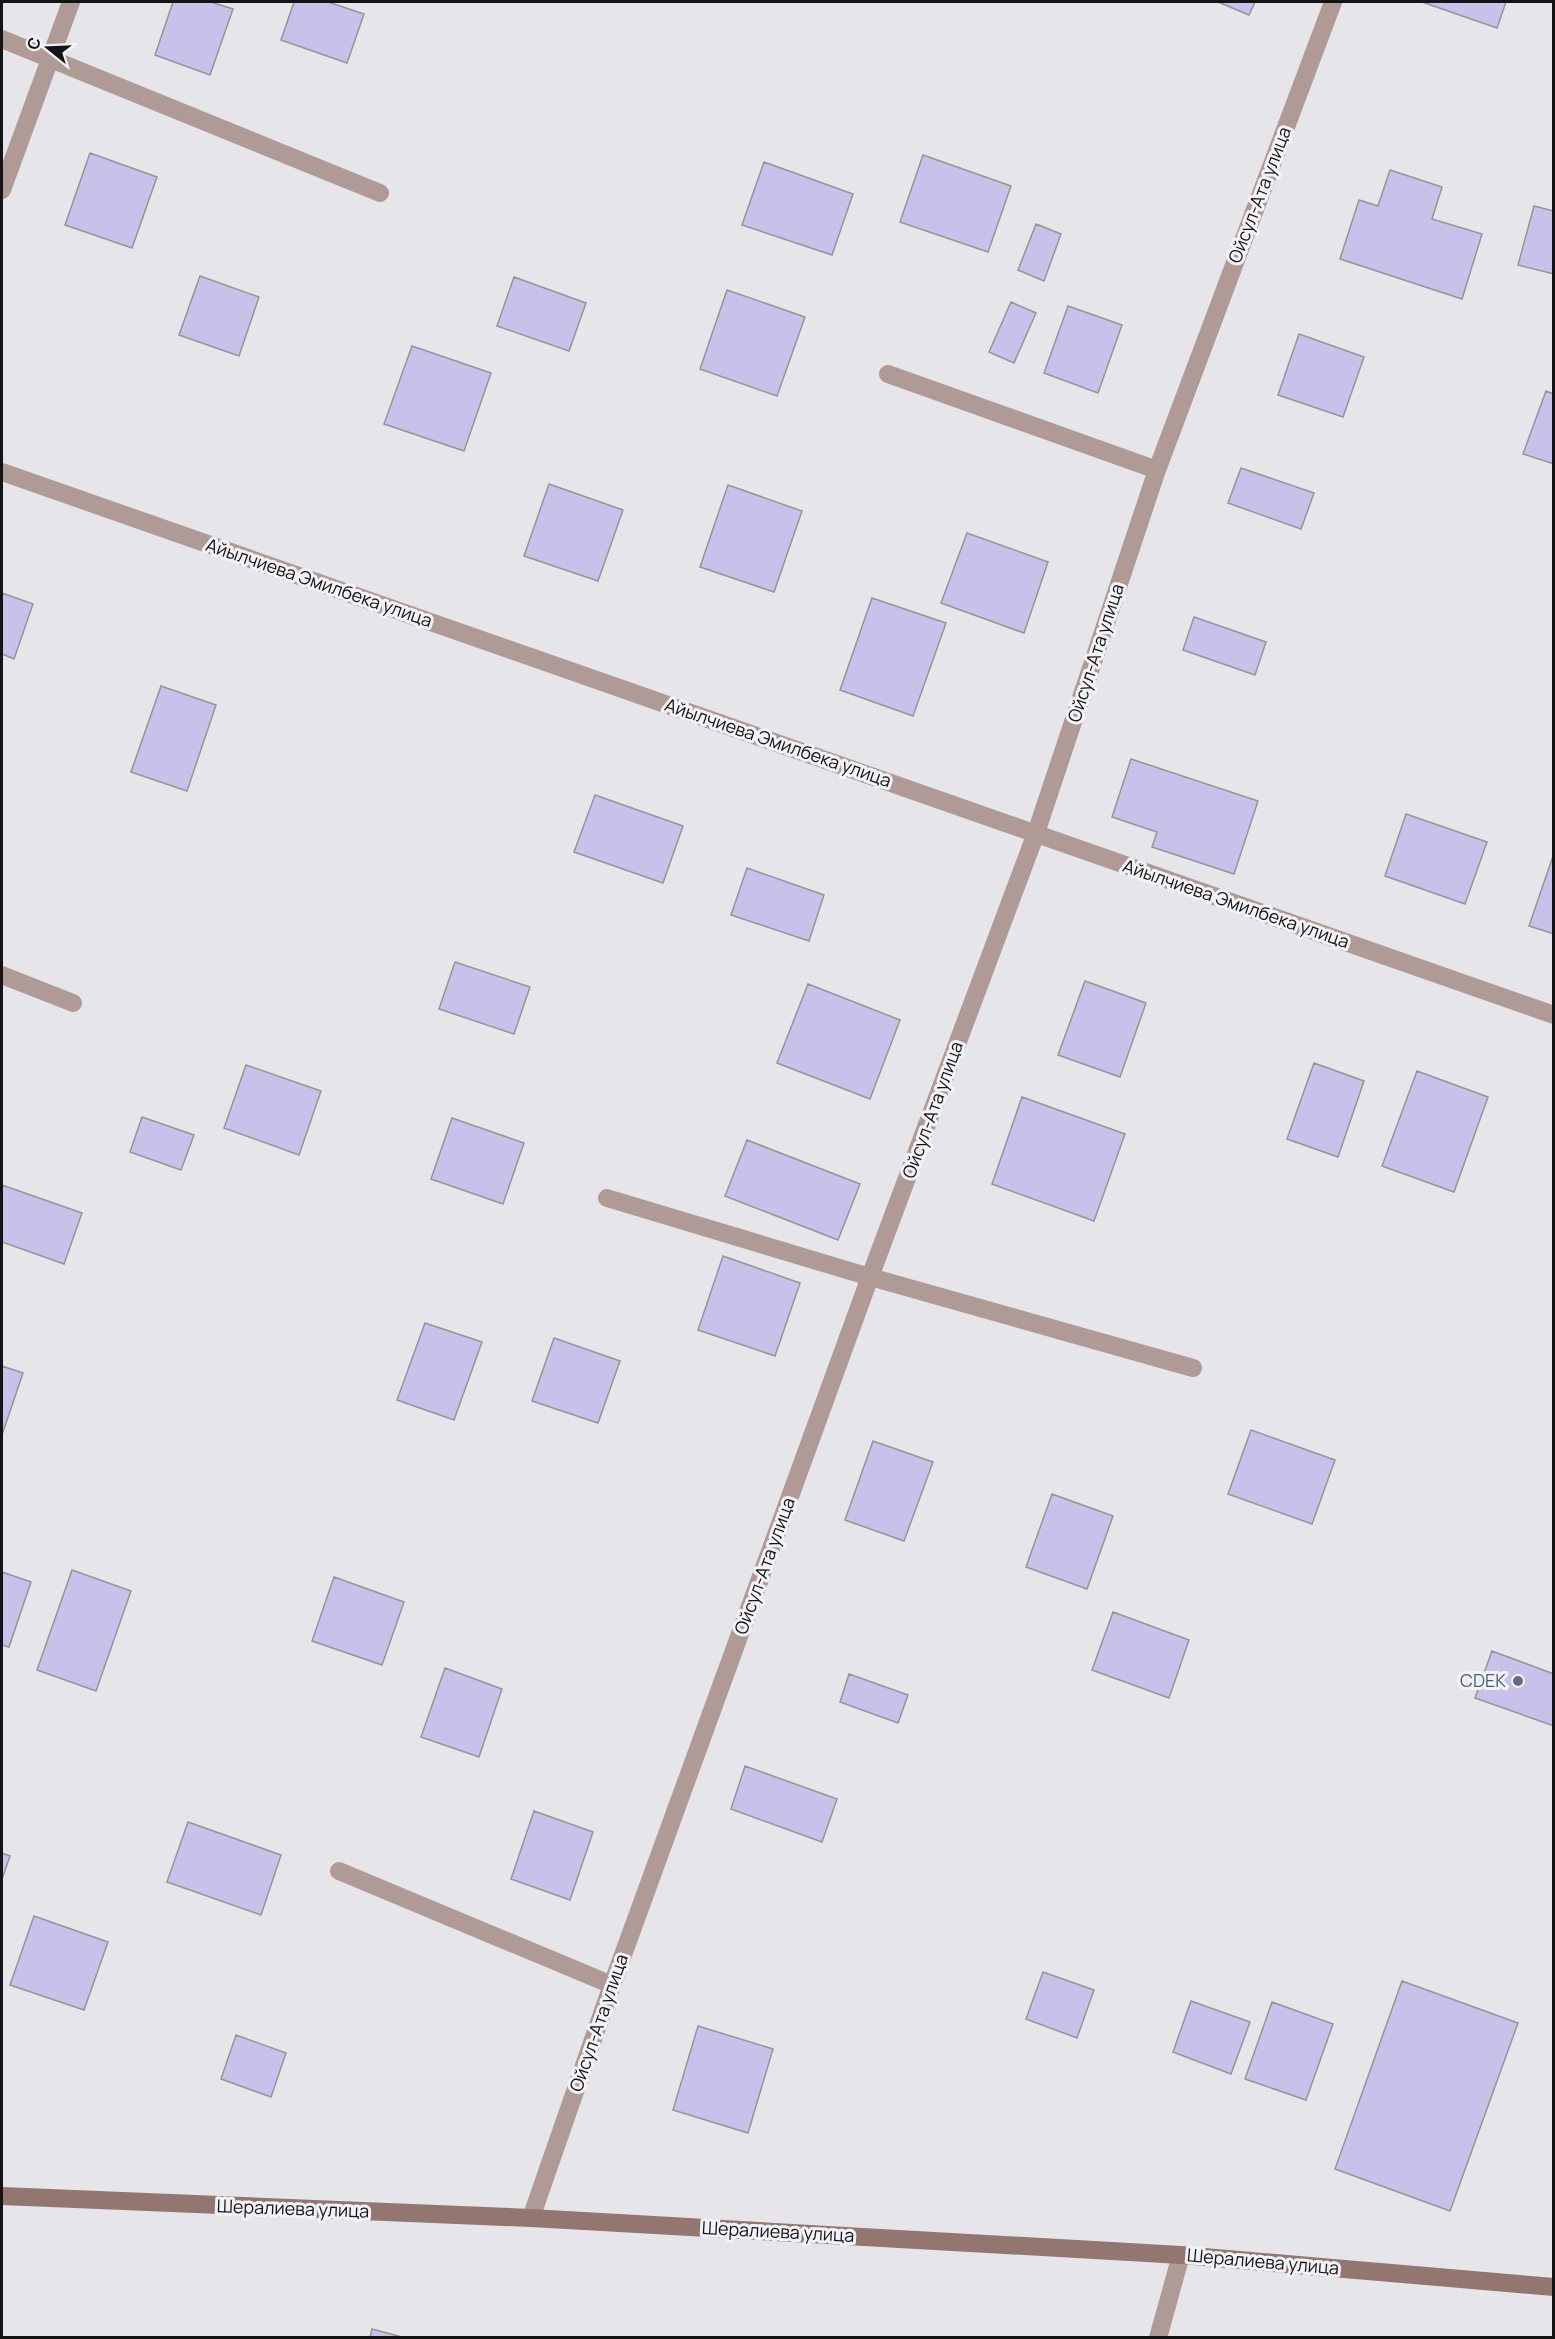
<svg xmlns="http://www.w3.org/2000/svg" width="1555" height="2339" font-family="Manrope,sans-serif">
  <rect width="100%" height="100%" fill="#e6e6ea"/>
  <path fill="#c8c1e9" stroke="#959498" stroke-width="1.5" d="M173,2H211L233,9L210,75L155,55Z
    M294,2H328L364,14L347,63L281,40Z
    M1218,2H1255L1249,15Z
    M1422,2H1506L1497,28Z
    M90,153L157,177L132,248L65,225Z
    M923,155L1011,186L988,252L900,222Z
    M764,162L853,194L832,255L742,225Z
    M1390,170L1442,187L1432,219L1482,234L1462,299L1340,259L1359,200L1378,206Z
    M1534,206L1554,211V274L1518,265Z
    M1036,224L1061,234L1044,281L1018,270Z
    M200,276L259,297L239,356L179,335Z
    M514,277L586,303L569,351L497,326Z
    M727,290L805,317L777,396L700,369Z
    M1011,302L1036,313L1014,363L989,352Z
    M1068,306L1122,325L1098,393L1044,373Z
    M1299,334L1364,357L1343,417L1278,395Z
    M412,346L491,373L464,451L384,424Z
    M1546,391L1554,394V464L1523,454Z
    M1241,468L1314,493L1301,529L1228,503Z
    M549,484L623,510L598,581L524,556Z
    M728,485L802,511L774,592L700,567Z
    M967,533L1048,562L1024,633L941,603Z
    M2,593L33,604L14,659L2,654Z
    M872,598L946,623L913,716L840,690Z
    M1194,617L1266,642L1255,675L1183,650Z
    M161,686L216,705L187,791L131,772Z
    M1131,759L1258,801L1234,874L1152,847L1157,832L1112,817Z
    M595,795L683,826L663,883L574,852Z
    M1406,814L1487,842L1465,904L1385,876Z
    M1553,856H1554V934L1529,926Z
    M747,868L824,895L809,941L731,915Z
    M455,962L530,987L514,1034L439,1009Z
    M1085,981L1146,1003L1120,1077L1058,1055Z
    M808,984L900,1020L870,1099L777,1063Z
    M1314,1063L1364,1081L1338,1157L1287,1139Z
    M246,1065L321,1091L299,1155L224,1128Z
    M1417,1071L1488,1097L1454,1192L1382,1166Z
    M1022,1097L1125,1134L1094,1221L992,1184Z
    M142,1117L194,1135L181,1170L130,1152Z
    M452,1118L524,1143L503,1204L431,1179Z
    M747,1140L860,1184L838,1240L725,1196Z
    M2,1185L82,1213L64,1264L2,1242Z
    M723,1256L800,1283L775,1356L698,1330Z
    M425,1323L482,1342L454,1420L397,1400Z
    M554,1338L620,1361L598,1423L532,1401Z
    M2,1366L23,1373L3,1432H2Z
    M1251,1430L1335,1460L1312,1524L1228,1494Z
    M873,1441L933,1462L904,1541L845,1520Z
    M1052,1494L1113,1516L1087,1589L1026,1567Z
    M72,1570L131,1591L96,1691L37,1670Z
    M2,1572L31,1582L9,1647L2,1645Z
    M334,1577L404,1602L382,1665L312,1641Z
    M1113,1612L1189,1640L1169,1698L1092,1670Z
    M1492,1651L1554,1674V1726L1475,1698Z
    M445,1668L502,1689L479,1757L421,1737Z
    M849,1674L908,1695L898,1723L840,1702Z
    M745,1766L837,1799L822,1842L731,1809Z
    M534,1811L593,1832L570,1900L511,1879Z
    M188,1822L281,1855L261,1915L167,1882Z
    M2,1853L10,1856L2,1879Z
    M34,1916L108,1942L84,2010L10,1985Z
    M1043,1972L1094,1990L1077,2038L1026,2019Z
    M1402,1981L1518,2023L1450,2211L1335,2169Z
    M1191,2001L1250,2022L1231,2074L1173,2052Z
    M1272,2002L1333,2024L1306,2100L1245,2079Z
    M698,2026L773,2049L748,2133L673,2110Z
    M236,2035L286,2053L271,2097L221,2079Z
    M372,2329L406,2338H370Z"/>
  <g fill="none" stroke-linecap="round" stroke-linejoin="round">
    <path stroke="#af9a96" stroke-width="18" d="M2,39L380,193
      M2,190L71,2
      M888,374L1157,470
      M2,472L1554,1015
      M2,975L73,1003
      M607,1198L870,1277L1193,1368
      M339,1871L612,1985
      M531,2218L612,1985L870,1277L1036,833L1157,470L1333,2
      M1158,2338L1181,2255"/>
    <path stroke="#937670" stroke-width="18" d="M2,2196L531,2218L1181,2255L1554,2287"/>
  </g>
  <circle fill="#5c6f8a" stroke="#f3f3f7" stroke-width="2" cx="1518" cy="1681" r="6"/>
  <g text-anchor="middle" stroke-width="6" stroke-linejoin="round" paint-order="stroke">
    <g font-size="18" fill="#141416" stroke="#f3f3f7">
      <text transform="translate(1260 195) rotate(-69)" y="6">Ойсул-Ата улица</text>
      <text transform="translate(319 583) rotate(19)" y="6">Айылчиева Эмилбека улица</text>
      <text transform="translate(1096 653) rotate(-72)" y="6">Ойсул-Ата улица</text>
      <text transform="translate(778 743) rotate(19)" y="6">Айылчиева Эмилбека улица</text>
      <text transform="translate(1236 904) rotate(19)" y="6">Айылчиева Эмилбека улица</text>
      <text transform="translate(933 1110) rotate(-70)" y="6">Ойсул-Ата улица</text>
      <text transform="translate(765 1566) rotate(-70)" y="6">Ойсул-Ата улица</text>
      <text transform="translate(599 2023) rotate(-71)" y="6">Ойсул-Ата улица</text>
      <text transform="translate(293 2209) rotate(2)" y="6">Шералиева улица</text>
      <text transform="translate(778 2232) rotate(3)" y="6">Шералиева улица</text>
      <text transform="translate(1263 2262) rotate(5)" y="6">Шералиева улица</text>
    </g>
    <g font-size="18" fill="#4e5e75" stroke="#f3f3f7" text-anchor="end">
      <text x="1506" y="1687">CDEK</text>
    </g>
  </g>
  <rect width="1555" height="2339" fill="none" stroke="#141416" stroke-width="6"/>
  <g transform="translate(48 48) rotate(288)" stroke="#f3f3f7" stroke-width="4.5" paint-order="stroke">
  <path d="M0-4.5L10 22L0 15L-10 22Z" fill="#141416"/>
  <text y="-9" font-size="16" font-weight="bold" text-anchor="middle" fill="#141416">С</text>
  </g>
</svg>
